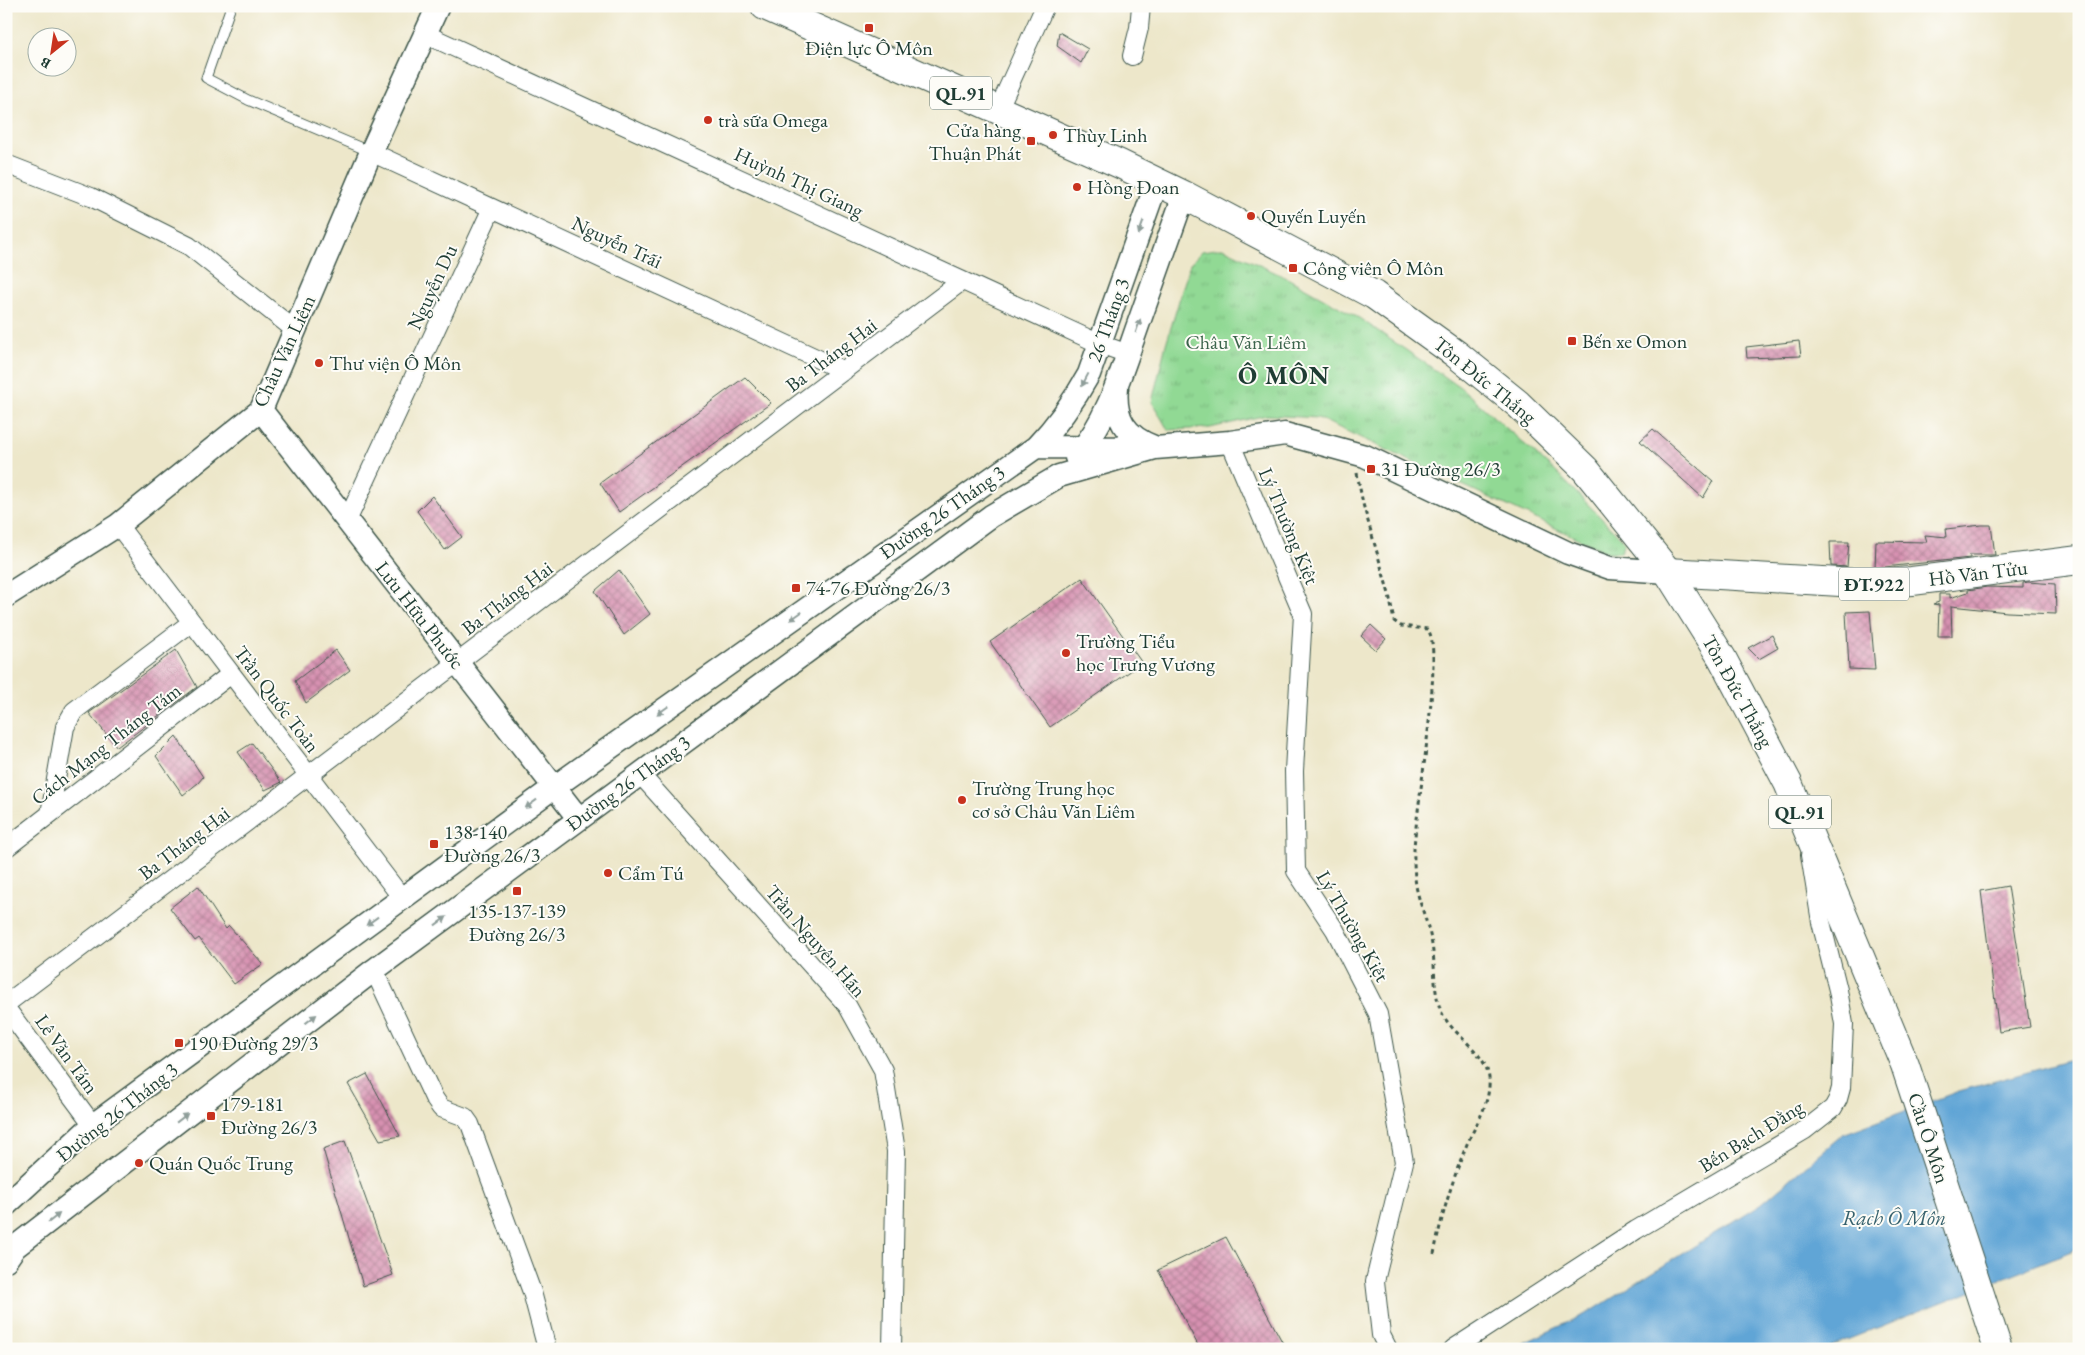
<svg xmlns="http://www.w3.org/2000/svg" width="2085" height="1355" font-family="'EB Garamond',serif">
  <defs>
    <pattern id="park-tufts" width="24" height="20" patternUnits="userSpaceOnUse" patternTransform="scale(1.25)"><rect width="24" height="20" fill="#91d994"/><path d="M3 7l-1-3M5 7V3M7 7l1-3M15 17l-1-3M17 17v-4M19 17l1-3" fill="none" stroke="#7dbb80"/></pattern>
    <pattern id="building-cross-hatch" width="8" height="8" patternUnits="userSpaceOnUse" patternTransform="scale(1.25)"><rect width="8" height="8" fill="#d791b1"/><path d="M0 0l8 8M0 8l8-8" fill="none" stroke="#ae7891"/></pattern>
  </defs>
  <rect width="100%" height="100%" fill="#fdfcf7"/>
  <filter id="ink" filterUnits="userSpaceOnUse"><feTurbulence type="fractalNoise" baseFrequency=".02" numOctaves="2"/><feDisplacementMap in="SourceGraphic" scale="10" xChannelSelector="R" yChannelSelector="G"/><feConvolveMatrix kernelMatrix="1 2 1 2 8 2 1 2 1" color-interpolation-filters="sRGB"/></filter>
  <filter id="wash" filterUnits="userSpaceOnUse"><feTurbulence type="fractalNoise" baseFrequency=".0096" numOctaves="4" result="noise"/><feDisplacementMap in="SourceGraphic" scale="20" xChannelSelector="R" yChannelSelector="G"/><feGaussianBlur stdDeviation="1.12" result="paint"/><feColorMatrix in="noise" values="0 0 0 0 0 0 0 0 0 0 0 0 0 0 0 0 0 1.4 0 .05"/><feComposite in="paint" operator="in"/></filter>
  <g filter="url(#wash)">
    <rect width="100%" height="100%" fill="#ede7ca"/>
    <path fill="url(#park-tufts)" stroke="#588b64" d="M1223,248L1289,279L1359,318L1460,387L1556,472L1625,542L1621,552H1607L1318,418L1267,415L1210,428L1168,430L1152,402L1166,344L1190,264L1202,251Z"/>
    <path fill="#61a5d6" stroke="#407185" d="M2079,1058V1248L1824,1349H1511L1590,1312L1761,1204L1843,1134L1959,1091Z"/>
    <g id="blocks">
      <path fill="url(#building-cross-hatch)" d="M1059,32L1088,49L1081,63L1057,46Z
        M1799,341L1801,356L1747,358L1746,347Z
        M745,377L771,403L619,512L600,483Z
        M1653,429L1713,481L1703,498L1640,441Z
        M432,496L462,537L445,550L417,511Z
        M1982,525H1991L1995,555H1970V558L1875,568L1876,541L1927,542L1925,535L1947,537L1946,529Z
        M1830,542H1849L1847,567L1831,566Z
        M619,570L650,614L624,635L595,591Z
        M1082,578L1142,663L1050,727L990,642Z
        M2028,582L2055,584L2056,614L2007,612L1951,606L1952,636H1938L1939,605L1933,604L1939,602V594H1950V598L1968,592V590L1987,587L2023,588V583Z
        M1870,611L1875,670L1849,669L1846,612Z
        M1371,625L1386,639L1376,650L1361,636Z
        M1772,635L1778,648L1759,659L1748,648Z
        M176,650L197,687L117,747L89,713Z
        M336,650L350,670L306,703L295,681Z
        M176,736L203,777L198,783L183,795L156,756Z
        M252,743L281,782L280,783L265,790L238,752Z
        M198,886L226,929L229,926L263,964L234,984L199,938L195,941L170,908Z
        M2008,886L2030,1027L1999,1032L1981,891Z
        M367,1074L400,1136L380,1140L348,1084Z
        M345,1141L393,1275L363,1286L323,1149Z
        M1226,1237L1286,1349H1200L1158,1270Z"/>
    </g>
  </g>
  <g filter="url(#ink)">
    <use href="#blocks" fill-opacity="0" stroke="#3e564a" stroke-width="1"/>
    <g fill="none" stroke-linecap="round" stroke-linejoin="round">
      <g stroke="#3e564a" stroke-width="11">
        <path id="service" d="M231,6L206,78L248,100L371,152"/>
      </g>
      <g stroke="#3e564a" stroke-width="20">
        <path id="minor" d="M425,34L1100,344L1128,354
          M1132,56L1139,28L1141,6
          M998,110L1045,6
          M371,152L844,371
          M6,164L91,197L189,246L295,330
          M1230,442L1303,614L1294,771L1296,871L1335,930L1378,1014L1404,1162L1375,1281L1381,1335L1388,1349
          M347,521L492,208
          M118,525L402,898
          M640,774L847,1005L883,1070L896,1151L892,1349
          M50,814L65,727L74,711L192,622
          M6,848L231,674
          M374,970L434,1098L441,1108L465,1117L470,1124L532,1292L547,1349
          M6,1004L962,281
          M6,1008L93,1125
          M1453,1349L1636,1230L1805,1130L1833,1108L1838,1099L1841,1088L1844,1024L1838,990L1821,922L1810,855"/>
      </g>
      <g stroke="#3e564a" stroke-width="25">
        <path id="tertiary" d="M1117,387C1114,418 1125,436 1154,447
          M261,410L579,819
          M1036,447L1155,448L1230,442L1285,434L1365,456L1568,553L1610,568L1668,572
          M1076,457C1108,420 1122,370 1138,325C1153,282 1169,238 1184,195
          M6,596L118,525L261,410L371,152L438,6
          M6,1205L93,1125L553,788L1036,447C1058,424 1074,401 1089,374L1157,182
          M6,1260L15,1247L374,970L991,516L1059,476L1155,448"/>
      </g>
      <g stroke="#3e564a" stroke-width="30">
        <path id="primary" d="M1668,572L1874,584L1912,581L2079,560"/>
      </g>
      <g stroke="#3e564a" stroke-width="30">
        <path id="trunk" d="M765,6L1120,164L1184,195L1374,295L1456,354L1518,404L1585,469L1668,572L1722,658L1788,783L1905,1065L1998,1349"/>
      </g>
      <path stroke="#3e564a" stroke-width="3" stroke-dasharray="4 4" stroke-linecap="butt" d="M1357,473L1363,504L1389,594L1394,621L1401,626L1427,629C1445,643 1417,807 1415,837C1413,853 1414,871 1416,886C1420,906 1429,925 1432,945C1436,967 1432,994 1443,1015C1455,1037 1486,1052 1489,1078C1491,1105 1474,1126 1465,1149C1451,1184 1441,1218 1434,1254"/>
      <use href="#service" stroke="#fff" stroke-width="9"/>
      <use href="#minor" stroke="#fff" stroke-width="18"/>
      <use href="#tertiary" stroke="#fff" stroke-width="22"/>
      <use href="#primary" stroke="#fff" stroke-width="28"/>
      <use href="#trunk" stroke="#fff" stroke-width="28"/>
    </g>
    <defs><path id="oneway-solid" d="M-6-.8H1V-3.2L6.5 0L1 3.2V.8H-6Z" transform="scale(1.25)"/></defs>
    <g fill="#8f9e9a">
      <use href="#oneway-solid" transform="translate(1141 228) rotate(110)"/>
      <use href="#oneway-solid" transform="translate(1138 326) rotate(-71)"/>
      <use href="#oneway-solid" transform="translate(1085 380) rotate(118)"/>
      <use href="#oneway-solid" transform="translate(796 616) rotate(145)"/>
      <use href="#oneway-solid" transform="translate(663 710) rotate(145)"/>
      <use href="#oneway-solid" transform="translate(531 804) rotate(144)"/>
      <use href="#oneway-solid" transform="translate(372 921) rotate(144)"/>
      <use href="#oneway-solid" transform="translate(441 921) rotate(-36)"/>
      <use href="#oneway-solid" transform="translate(311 1019) rotate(-38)"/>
      <use href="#oneway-solid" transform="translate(182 1118) rotate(-38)"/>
      <use href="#oneway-solid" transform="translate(54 1218) rotate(-38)"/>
    </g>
  </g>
  <g fill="#c8321e" stroke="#fdfcf7" stroke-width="2">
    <rect x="864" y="23" width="10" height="10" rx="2.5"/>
    <circle cx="708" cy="120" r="5"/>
    <circle cx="1053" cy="135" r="5"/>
    <rect x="1026" y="136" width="10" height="10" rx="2.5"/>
    <circle cx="1077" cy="187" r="5"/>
    <circle cx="1251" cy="216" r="5"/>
    <rect x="1288" y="263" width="10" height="10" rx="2.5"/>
    <rect x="1567" y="336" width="10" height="10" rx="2.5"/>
    <circle cx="319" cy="363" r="5"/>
    <rect x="1366" y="464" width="10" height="10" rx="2.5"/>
    <rect x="791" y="583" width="10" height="10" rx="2.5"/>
    <circle cx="1066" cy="653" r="5"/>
    <circle cx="962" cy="800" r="5"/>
    <rect x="429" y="839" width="10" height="10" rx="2.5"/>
    <circle cx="608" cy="873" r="5"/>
    <rect x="512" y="886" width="10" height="10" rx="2.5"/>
    <rect x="174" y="1038" width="10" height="10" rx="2.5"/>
    <rect x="206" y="1111" width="10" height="10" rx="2.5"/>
    <circle cx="139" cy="1163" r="5"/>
  </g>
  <g text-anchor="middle" stroke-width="4" stroke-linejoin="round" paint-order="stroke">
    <g fill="#fdfcf7" stroke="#62766e" stroke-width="1">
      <rect x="930" y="76.5" width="62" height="33" rx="4"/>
      <rect x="1839" y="567.5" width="70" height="33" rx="4"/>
      <rect x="1769" y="795.5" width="62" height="33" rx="4"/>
    </g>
    <g font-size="19" font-weight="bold" fill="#1f3d34">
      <text x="961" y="100">QL.91</text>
      <text x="1874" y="591">ĐT.922</text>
      <text x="1800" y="819">QL.91</text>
    </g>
    <g font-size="20" fill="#1f3d34" stroke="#fdfcf7" text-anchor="start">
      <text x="869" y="55" text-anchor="middle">Điện lực Ô Môn</text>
      <text x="718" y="127">trà sữa Omega</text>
      <text x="1021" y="137" text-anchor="end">Cửa hàng<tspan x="1021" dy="23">Thuận Phát</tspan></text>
      <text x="1063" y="142">Thùy Linh</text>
      <text x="1087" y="194">Hồng Đoan</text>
      <text x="1261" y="223">Quyến Luyến</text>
      <text x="1303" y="275">Công viên Ô Môn</text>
      <text x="1582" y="348">Bến xe Omon</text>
      <text x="329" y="370">Thư viện Ô Môn</text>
      <text x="1381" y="476">31 Đường 26/3</text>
      <text x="806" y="595">74-76 Đường 26/3</text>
      <text x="1076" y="648">Trường Tiểu<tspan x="1076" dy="23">học Trưng Vương</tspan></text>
      <text x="972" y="795">Trường Trung học<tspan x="972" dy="23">cơ sở Châu Văn Liêm</tspan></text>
      <text x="444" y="839">138-140<tspan x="444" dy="23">Đường 26/3</tspan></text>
      <text x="618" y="880">Cẩm Tú</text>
      <text x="517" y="918" text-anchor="middle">135-137-139<tspan x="517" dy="23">Đường 26/3</tspan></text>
      <text x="189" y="1050">190 Đường 29/3</text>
      <text x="221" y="1111">179-181<tspan x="221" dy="23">Đường 26/3</tspan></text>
      <text x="149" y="1170">Quán Quốc Trung</text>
    </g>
    <g font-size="20" fill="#1f3d34" stroke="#fdfcf7">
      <text transform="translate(799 182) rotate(25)" y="7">Huỳnh Thị Giang</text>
      <text transform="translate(617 242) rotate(25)" y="7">Nguyễn Trãi</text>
      <text transform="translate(432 287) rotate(-65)" y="7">Nguyễn Du</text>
      <text transform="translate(1108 320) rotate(-70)" y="7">26 Tháng 3</text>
      <text transform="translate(284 351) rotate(-65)" y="7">Châu Văn Liêm</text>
      <text transform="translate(831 355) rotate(-37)" y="7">Ba Tháng Hai</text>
      <text transform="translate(1485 380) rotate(39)" y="7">Tôn Đức Thắng</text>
      <text transform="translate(942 512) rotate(-35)" y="7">Đường 26 Tháng 3</text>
      <text transform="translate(1289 526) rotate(67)" y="7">Lý Thường Kiệt</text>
      <text transform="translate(1978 573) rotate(-7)" y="7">Hồ Văn Tửu</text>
      <text transform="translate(507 598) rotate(-37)" y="7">Ba Tháng Hai</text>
      <text transform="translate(420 615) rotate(52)" y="7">Lưu Hữu Phước</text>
      <text transform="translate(1738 691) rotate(61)" y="7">Tôn Đức Thắng</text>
      <text transform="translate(277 699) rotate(53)" y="7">Trần Quốc Toản</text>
      <text transform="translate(106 744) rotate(-38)" y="7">Cách Mạng Tháng Tám</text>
      <text transform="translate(628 783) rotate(-36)" y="7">Đường 26 Tháng 3</text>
      <text transform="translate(184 843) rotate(-37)" y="7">Ba Tháng Hai</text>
      <text transform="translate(1353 926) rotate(60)" y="7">Lý Thường Kiệt</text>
      <text transform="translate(816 941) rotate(49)" y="7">Trần Nguyên Hãn</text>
      <text transform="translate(67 1054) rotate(54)" y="7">Lê Văn Tám</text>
      <text transform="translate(117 1112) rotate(-38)" y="7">Đường 26 Tháng 3</text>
      <text transform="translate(1751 1136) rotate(-32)" y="7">Bến Bạch Đằng</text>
      <text transform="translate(1929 1138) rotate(72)" y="7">Cầu Ô Môn</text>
    </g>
    <g font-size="20" fill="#3c644c" stroke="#fdfcf7">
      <text x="1246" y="349">Châu Văn Liêm</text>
    </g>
    <g font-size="21" font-style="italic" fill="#36616d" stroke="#fdfcf7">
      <text x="1894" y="1225">Rạch Ô Môn</text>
    </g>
    <g font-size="25" font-weight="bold" letter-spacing="1" fill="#1f3d34" stroke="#fdfcf7">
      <text x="1284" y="384">Ô MÔN</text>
    </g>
  </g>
  <rect width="2085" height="1355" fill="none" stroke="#fdfcf7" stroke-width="25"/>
  <g transform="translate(52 52) rotate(210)"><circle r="24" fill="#fdfcf7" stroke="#a4b0a9"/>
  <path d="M0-4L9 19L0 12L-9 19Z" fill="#c8321e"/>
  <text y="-8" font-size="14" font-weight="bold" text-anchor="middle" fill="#1f3d34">B</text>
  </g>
</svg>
